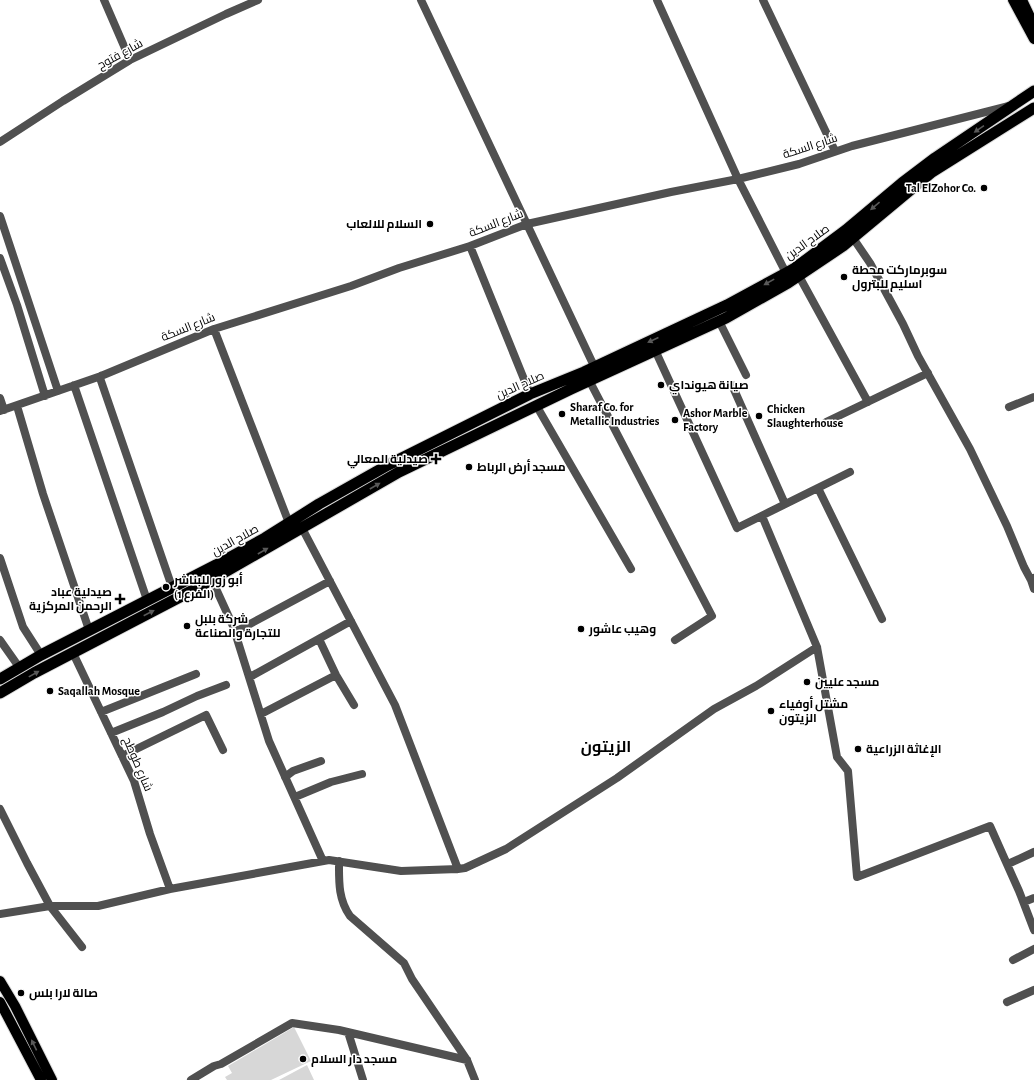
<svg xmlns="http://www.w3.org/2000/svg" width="1034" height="1080" font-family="'Alegreya Sans',Cairo,sans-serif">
  <rect width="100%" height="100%" fill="#fff"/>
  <path fill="#d7d7d7" d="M294,1027L311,1061L271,1080H227L225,1077L232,1073L228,1066Z
    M307,1065L314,1080H279Z"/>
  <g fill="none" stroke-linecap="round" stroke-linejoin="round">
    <g stroke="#dbdbdb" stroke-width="12">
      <path id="major" d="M1013,0L1034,39
        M1022,0L1034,25
        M0,981L15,1006L52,1080
        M0,1002L41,1080"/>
    </g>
    <g stroke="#dbdbdb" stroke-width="13">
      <path id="highway" d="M0,679L41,655L216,565L265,538L319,504L388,465L530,394L584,372L727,305L786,273L795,268L846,230L902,183L935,158L1034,91
        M0,693L34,673L199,587L399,472L571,389L726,318L788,283L843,246L932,172L1034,108"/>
    </g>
    <path stroke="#505050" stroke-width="8" d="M104,0L130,60
      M421,0L594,366
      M657,0L738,179L786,273
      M763,0L835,151
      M0,142L63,101L130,60L226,14L258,0
      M0,216L58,391
      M853,238L870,263L903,324L918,356L970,449L1007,526L1024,567L1031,580L1034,578
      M470,246L530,394
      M0,258L17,305L45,396
      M799,276L868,402
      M719,321L746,375
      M214,329L289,523
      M655,350L737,528L850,472
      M101,376L100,378L172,587
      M589,380L712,616L675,640
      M74,385L147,600
      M732,385L785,504
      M0,398L4,410
      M536,405L631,569
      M17,406L43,494L89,630
      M1009,407L1034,397
      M0,411L101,376L214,329L351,286L399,268L470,246L527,224L671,192L738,179L799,164L852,146L1009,106
      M826,422L928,373
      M818,488L882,619
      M762,516L817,647L837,757L848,771L857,877L990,826L1019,891L1034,930
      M302,528L395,705L458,869
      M0,558L23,627L41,655
      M212,580L233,626L269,741L323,861
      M1031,580L1034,589
      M235,632L330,581
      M319,639L336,675L354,705
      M0,640L19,667
      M73,653L134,781L150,834L170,889
      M250,677L351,621
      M101,712L196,674
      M261,714L336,675
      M111,733L163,712L197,696L226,685
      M122,756L206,715L223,750
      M285,777L293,771L321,761
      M295,797L331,782L362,774
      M0,809L27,863L50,906L82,947
      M339,861C339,881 338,899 350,916L404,963L412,979L467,1060L475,1080
      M1008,864L1034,852
      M1024,902L1034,898
      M0,914L50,906H98L170,889L329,860L401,871L458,869L465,868L506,849L617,778L714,709L756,686L817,647
      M1013,960L1034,949
      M1007,1002L1034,990
      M348,1032L363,1080
      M191,1080L214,1066L221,1064L292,1023L339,1030L467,1060"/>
    <use href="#major" stroke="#000" stroke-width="10"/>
    <use href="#highway" stroke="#000" stroke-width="11"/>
  </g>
  <defs><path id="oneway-solid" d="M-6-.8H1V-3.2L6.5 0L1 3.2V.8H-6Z"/></defs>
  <g fill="#595959">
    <use href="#oneway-solid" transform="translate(979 129) rotate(146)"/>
    <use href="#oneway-solid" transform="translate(875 206) rotate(140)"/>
    <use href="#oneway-solid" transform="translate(769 282) rotate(151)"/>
    <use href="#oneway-solid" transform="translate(653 340) rotate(155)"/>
    <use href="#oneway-solid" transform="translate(375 486) rotate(-30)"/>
    <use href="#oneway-solid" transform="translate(263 551) rotate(-30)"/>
    <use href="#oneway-solid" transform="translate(149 613) rotate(-27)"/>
    <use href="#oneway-solid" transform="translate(34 674) rotate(-29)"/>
    <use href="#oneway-solid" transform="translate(34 1045) rotate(-116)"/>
  </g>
  <g fill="#000" stroke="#fff" stroke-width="1.5">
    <circle cx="984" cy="188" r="4"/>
    <circle cx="430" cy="224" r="4"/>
    <circle cx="844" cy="277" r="4"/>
    <circle cx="661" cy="385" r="4"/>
    <circle cx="562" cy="414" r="4"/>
    <circle cx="759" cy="416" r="4"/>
    <circle cx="675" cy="420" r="4"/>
    <path d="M434 453h4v4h4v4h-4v4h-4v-4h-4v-4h4z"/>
    <circle cx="469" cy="467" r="4"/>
    <circle cx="166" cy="587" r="4"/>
    <path d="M118 593h4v4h4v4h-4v4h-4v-4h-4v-4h4z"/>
    <circle cx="187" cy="626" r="4"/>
    <circle cx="581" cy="629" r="4"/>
    <circle cx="807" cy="682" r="4"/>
    <circle cx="50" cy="691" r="4"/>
    <circle cx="771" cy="711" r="4"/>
    <circle cx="858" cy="749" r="4"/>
    <circle cx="21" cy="993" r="4"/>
    <circle cx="303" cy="1059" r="4"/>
  </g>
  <g text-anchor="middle" stroke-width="3" stroke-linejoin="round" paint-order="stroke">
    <g font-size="12" fill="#000" stroke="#fff">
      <text transform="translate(120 54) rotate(-29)" y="4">شارع فتوح</text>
      <text transform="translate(810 146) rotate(-18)" y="4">شارع السكة</text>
      <text transform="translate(496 223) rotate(-21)" y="4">شارع السكة</text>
      <text transform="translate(807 242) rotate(-36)" y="4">صلاح الدين</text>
      <text transform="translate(188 327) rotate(-22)" y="4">شارع السكة</text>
      <text transform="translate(520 385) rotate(-24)" y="4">صلاح الدين</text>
      <text transform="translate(235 540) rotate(-29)" y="4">صلاح الدين</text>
      <text transform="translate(138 764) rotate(67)" y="4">شارع طوطح</text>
    </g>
    <g font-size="12" font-weight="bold" fill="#000" stroke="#fff" text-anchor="start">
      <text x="976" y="192" text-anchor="end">Tal ElZohor Co.</text>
      <text x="422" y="228" text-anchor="end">السلام للالعاب</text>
      <text x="852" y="274">سوبرماركت محطة<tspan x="852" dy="14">اسليم للبترول</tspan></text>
      <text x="669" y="389">صيانة هيونداي</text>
      <text x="570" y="411">Sharaf Co. for<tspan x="570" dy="14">Metallic Industries</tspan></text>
      <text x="767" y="413">Chicken<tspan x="767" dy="14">Slaughterhouse</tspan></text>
      <text x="683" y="417">Ashor Marble<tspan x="683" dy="14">Factory</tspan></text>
      <text x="428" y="463" text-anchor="end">صيدلية المعالي</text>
      <text x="477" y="471">مسجد أرض الرباط</text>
      <text x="174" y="584">أبو زور للبناشر<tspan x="174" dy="14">(الفرع 1)</tspan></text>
      <text x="112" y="596" text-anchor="end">صيدلية عباد<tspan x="112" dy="14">الرحمن المركزية</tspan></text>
      <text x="195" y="623">شركة بلبل<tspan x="195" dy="14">للتجارة والصناعة</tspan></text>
      <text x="589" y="633">وهيب عاشور</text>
      <text x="815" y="686">مسجد عليين</text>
      <text x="58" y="695">Saqallah Mosque</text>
      <text x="779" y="708">مشتل أوفياء<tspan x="779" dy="14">الزيتون</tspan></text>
      <text x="866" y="753">الإغاثة الزراعية</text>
      <text x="29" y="997">صالة لارا بلس</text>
      <text x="311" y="1063">مسجد دار السلام</text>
    </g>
    <g font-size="16" font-weight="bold" fill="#000" stroke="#fff">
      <text x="606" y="752">الزيتون</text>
    </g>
  </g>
</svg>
